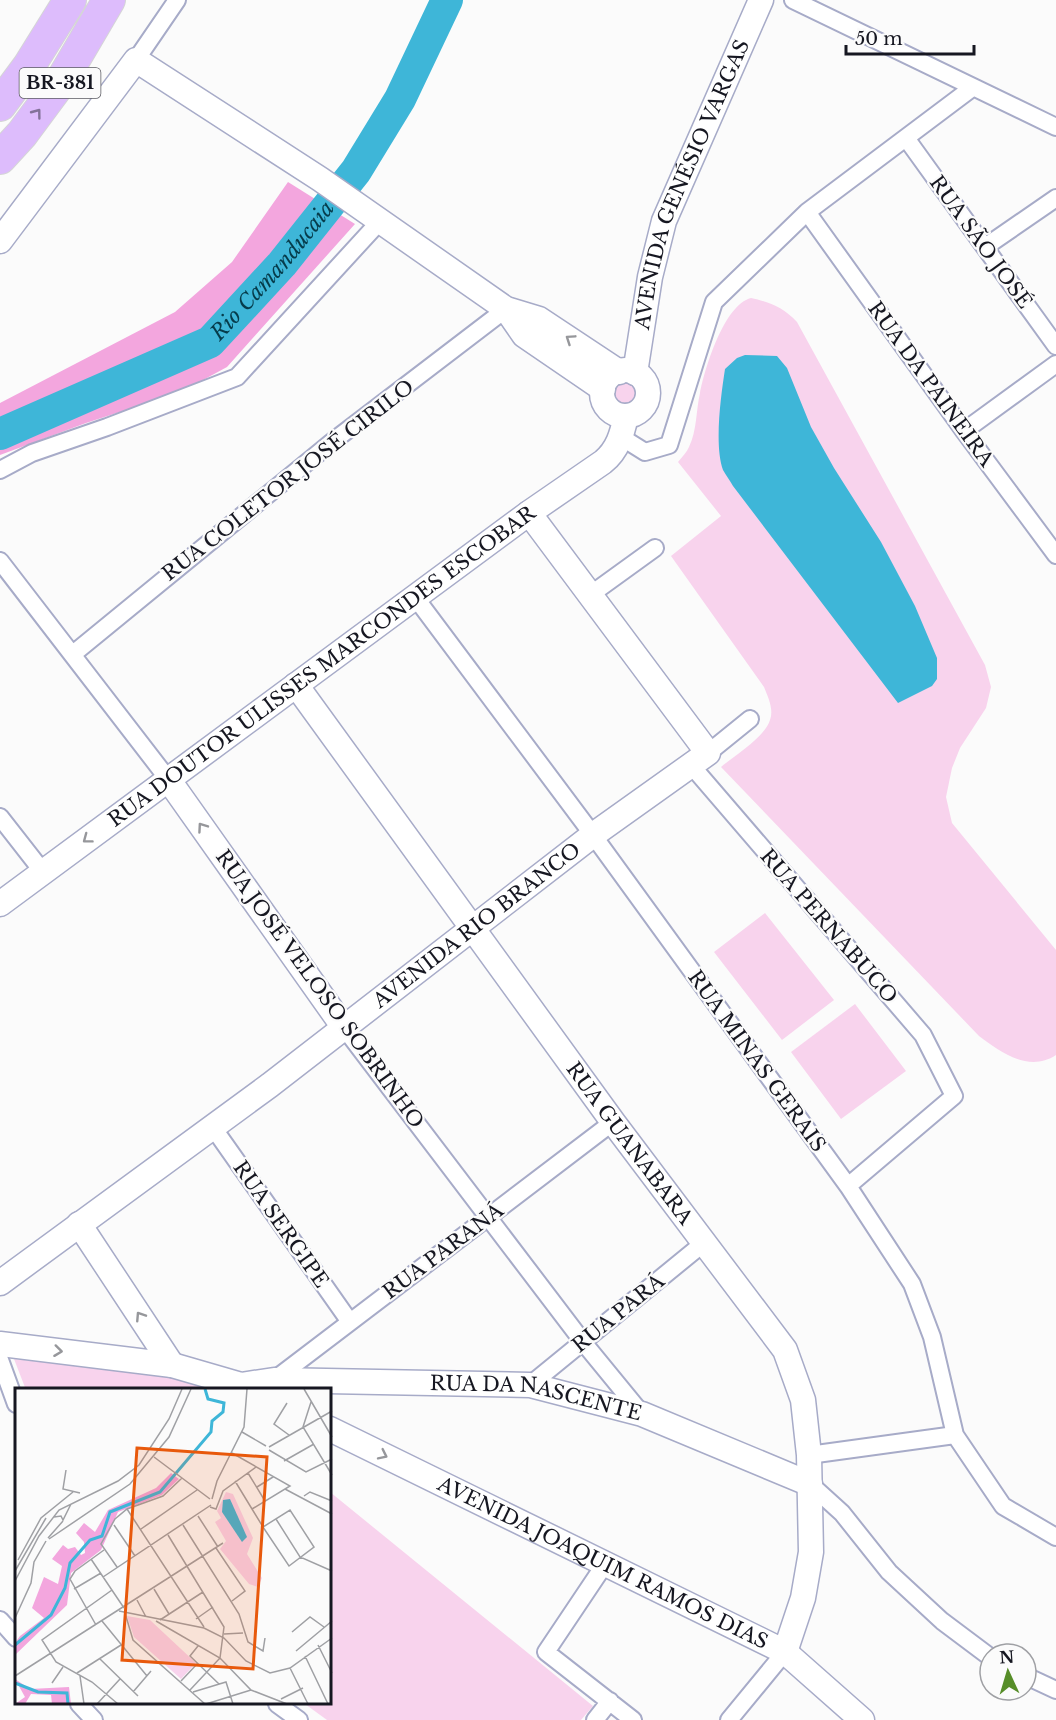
<svg xmlns="http://www.w3.org/2000/svg" width="1056" height="1720" font-family="'Libre Baskerville',serif">
  <rect width="100%" height="100%" fill="#fbfbfb"/>
  <path fill="#f8d3ed" d="M751,298C769,302 783,307 797,322L985,665L991,687L986,708L960,748L952,768L946,797L952,823L1056,950V1055C1029,1073 1000,1052 979,1036L721,767C735,755 765,737 770,720C774,709 768,697 764,687L671,556L721,516L678,462C682,457 687,452 689,447C697,431 696,410 700,393C705,368 724,305 751,298Z
    M611 394a15 15 0 1 1 30 0a15 15 0 1 1-30 0Z
    M765,913L834,1000L782,1040L714,952Z
    M855,1004L906,1071L841,1119L791,1052Z
    M14,1359L169,1375L197,1385L204,1390H26Z
    M330,1492L593,1706L581,1720H327L305,1704H330Z"/>
  <path fill="#f3a6de" d="M288,182L355,224L227,367L181,392L86,423L0,455V403L175,312L232,262Z"/>
  <path fill="#3eb6d8" d="M745,355L777,356L787,368L811,427L834,468L881,542L915,606L937,658V679L932,686L898,703L733,486C730,481 726,475 723,470C714,445 721,395 725,369L737,358Z"/>
  <g fill="none" stroke-linecap="round" stroke-linejoin="round">
    <path stroke="#3eb6d8" stroke-width="32" id="s1" d="M0,434L210,342L282,264L356,171L400,99L447,0"/>
    <g stroke="#a7abc8" stroke-width="20">
      <path id="street" d="M793,0L1056,127
        M136,60L177,0
        M906,138L1056,346
        M807,212L964,431L1056,555
        M985,247L1056,198
        M964,431L1056,364
        M621,437L645,452L669,445L714,302L807,212L972,88
        M0,470L32,453L107,427L237,377L381,220
        M0,561L168,779
        M590,595L655,548
        M415,597L593,835L848,1186L912,1284L932,1337L955,1435L1003,1506L1056,1537
        M73,654L332,442L506,309
        M708,753L750,719
        M691,765L923,1035L954,1096L848,1186
        M0,817L43,872
        M345,1029L583,1342L642,1414
        M212,1126L350,1322
        M0,1360L16,1404
        M274,1380L613,1122
        M530,1385L705,1242
        M809,1455L955,1435
        M810,1484L842,1513L889,1572L942,1621L990,1657
        M605,1564L546,1652L633,1720
        M0,1620L16,1638
        M1026,1676L1056,1690
        M79,1704L94,1720
        M277,1704L299,1720
        M595,1720L610,1701
        M729,1720L785,1652"/>
    </g>
    <g stroke="#a7abc8" stroke-width="27">
      <g id="secondary">
        <path d="M0,241L136,60L320,179L506,309L539,319L619,372"/>
        <path d="M506,309L524,335L603,389"/>
        <circle cx="625" cy="393" r="23"/>
        <path id="s2" d="M635,373L650,277L664,221L761,0"/>
        <path id="s3" d="M296,685L613,1122L785,1350L803,1400L809,1455L811,1552L803,1598L785,1652"/>
        <path d="M168,779L345,1029"/>
        <path id="s4" d="M0,904L529,513L603,462C618,450 622,434 626,416"/>
        <path d="M79,1224L172,1365"/>
        <path id="s5" d="M0,1283L270,1085L593,835L708,753L529,513"/>
        <path id="s6" d="M0,1344L172,1365L241,1385L274,1380L530,1385L642,1414L810,1484"/>
        <path id="s7" d="M330,1429L785,1652L862,1720"/>
      </g>
    </g>
    <g stroke="#d5d5d7" stroke-width="34">
      <path id="highway" d="M0,105L29,66L70,0
        M0,158L22,134L62,80L109,0"/>
    </g>
    <use href="#street" stroke="#fff" stroke-width="16"/>
    <use href="#secondary" stroke="#fff" stroke-width="24"/>
    <use href="#highway" stroke="#ddbcfc" stroke-width="32"/>
  </g>
  <defs><path id="oneway-chevron" d="M-2-3.5L2.5 0L-2 3.5" fill="none" stroke-width="1.6" stroke-linecap="round" stroke-linejoin="round" transform="scale(1.5)"/></defs>
  <use stroke="#837299" href="#oneway-chevron" transform="translate(37 113) rotate(-53)"/>
  <g stroke="#96979b">
    <use href="#oneway-chevron" transform="translate(570 339) rotate(-146)"/>
    <use href="#oneway-chevron" transform="translate(202 827) rotate(-125)"/>
    <use href="#oneway-chevron" transform="translate(87 839) rotate(143)"/>
    <use href="#oneway-chevron" transform="translate(140 1316) rotate(-123)"/>
    <use href="#oneway-chevron" transform="translate(58 1351) rotate(7)"/>
    <use href="#oneway-chevron" transform="translate(383 1455) rotate(26)"/>
  </g>
  <g text-anchor="middle" stroke-width="4.5" stroke-linejoin="round" paint-order="stroke">
    <rect fill="#fbfbfb" stroke="#5b5b62" stroke-width="1.5" x="19.5" y="68" width="81" height="30" rx="4.5"/>
    <g font-size="18" font-weight="bold" fill="#161721">
      <text x="60" y="89">BR-381</text>
    </g>
    <g font-size="20" fill="#161721" stroke="#fbfbfb">
      <text dy="7" stroke="none"><textPath href="#s2" startOffset="198">AVENIDA GENÉSIO VARGAS</textPath></text>
      <text transform="translate(981 242) rotate(54)" y="7">RUA SÃO JOSÉ</text>
      <text transform="translate(931 384) rotate(54)" y="7">RUA DA PAINEIRA</text>
      <text transform="translate(288 480) rotate(-38)" y="7">RUA COLETOR JOSÉ CIRILO</text>
      <text dy="7" stroke="none"><textPath href="#s4" startOffset="400">RUA DOUTOR ULISSES MARCONDES ESCOBAR</textPath></text>
      <text dy="7" stroke="none"><textPath href="#s5" startOffset="596">AVENIDA RIO BRANCO</textPath></text>
      <text transform="translate(829 926) rotate(49)" y="7">RUA PERNABUCO</text>
      <text transform="translate(320 989) rotate(54)" y="7">RUA JOSÉ VELOSO SOBRINHO</text>
      <text transform="translate(757 1061) rotate(54)" y="7">RUA MINAS GERAIS</text>
      <text dy="7" stroke="none"><textPath href="#s3" startOffset="567">RUA GUANABARA</textPath></text>
      <text transform="translate(281 1224) rotate(55)" y="7">RUA SERGIPE</text>
      <text transform="translate(443 1251) rotate(-37)" y="7">RUA PARANÁ</text>
      <text transform="translate(618 1313) rotate(-39)" y="7">RUA PARÁ</text>
      <text dy="7" stroke="none"><textPath href="#s6" startOffset="542">RUA DA NASCENTE</textPath></text>
      <text dy="7" stroke="none"><textPath href="#s7" startOffset="304">AVENIDA JOAQUIM RAMOS DIAS</textPath></text>
    </g>
    <g font-size="21" font-style="italic" fill="#063c4b" stroke="#fbfbfb">
      <text dy="7" stroke="none"><textPath href="#s1" startOffset="324">Rio Camanducaia</textPath></text>
    </g>
  </g>
  <g transform="translate(15 1388)">
    <rect width="316" height="316" fill="#fbfbfb"/>
    <path d="M211,104L218,106L238,150L232,166L247,190L243,199L234,196L205,161L211,153L200,134L206,130L202,123ZM112,228L135,232L181,275L166,291L119,249Z" fill="#f8d3ed"/>
    <path d="M156,85L164,91L147,107L103,124L86,162L56,185L52,217L0,267V255L5,248L29,230L17,220L29,189L43,196L47,178L37,171L48,157L53,161L60,159L66,167L70,165L69,154L61,145L69,135L80,144L93,122L141,100ZM0,291L15,301L54,299L56,316H37L36,307L16,306L10,316H0L10,309Z" fill="#f3a6de"/>
    <path d="M215,111L232,149L227,154L207,124L208,112Z" fill="#3eb6d8"/>
    <path fill="none" stroke="#3eb6d8" stroke-width="3" d="M0,257L36,227L50,200L55,175L75,152L87,148L95,124L145,104L196,44L197,33L208,24L209,15L193,11L190,1M0,295L23,304L52,305L53,316"/>
    <path fill="none" stroke="#9fa0a4" stroke-width="1.5" d="M289,1L317,49M296,14L288,39L317,87M272,15L259,36L274,47M227,44L251,58M254,59L317,23M254,62L291,84L317,71M217,65L275,98L237,121M139,69L195,111M269,73L299,56M51,82L48,101L65,105M233,85L250,113M220,93L237,121L248,139L274,178L299,159L275,122L248,139M242,99L258,89M270,101L317,126M289,108L295,104L317,113M197,111L202,93L229,39L232,1M195,119L201,121L208,103L241,79M112,121L189,239M183,128L203,159M39,129L46,128L48,132L56,116M261,131L285,169L317,183M99,137L120,168M168,137L224,226L233,254L248,263L250,250M126,141L182,102M153,147L209,239L205,270L175,302M33,150L48,133M34,151L115,96L154,49L176,1M201,160L230,203L217,213M76,171L109,220M3,172L26,130L58,104M102,179L86,156L100,131L112,121L148,108L167,90M0,183L31,130M88,189L196,117M0,193L24,148L44,122L103,93L124,77L154,31L167,1M59,201L86,185M139,201L154,226M97,202L27,252L41,274L77,294L103,316M122,212L131,229M104,223L189,240L209,250L231,273L255,285L275,280L317,250M110,225L118,252L190,316M0,230L16,195L19,174L31,153M181,231L198,219M145,232L188,204M87,233L132,288M141,233L205,270L236,302L272,316M81,237L55,191L60,183L89,162M277,244L295,229L309,239M209,246L228,245M303,257L317,285M183,258L175,268L204,296M281,263L317,233M290,268L313,316M85,271L123,308M275,280L293,316M62,285L106,257M0,288L208,155M65,288L69,316M166,293L183,275M37,295L48,279M118,304L136,283M178,304L211,294L218,316M266,311L288,300M82,316L105,291M191,316L236,302"/>
    <path fill="#e8590c" fill-opacity="0.15" stroke="#e8590c" stroke-width="3" d="M122,60L252,69L238,281L107,272Z"/>
    <rect width="316" height="316" fill="none" stroke="#161721" stroke-width="3"/>
  </g>
  <g transform="translate(1008 1672) rotate(356)"><circle r="28" fill="#fbfbfb" stroke="#9fa0a4" stroke-width="1.5"/>
  <path d="M0-4.5L10 22L0 15L-10 22Z" fill="#568d28"/>
  <text y="-9" font-size="16" font-weight="bold" text-anchor="middle" fill="#161721">N</text>
  </g>
  <path d="M846 45v9h128v-9" fill="none" stroke="#161721" stroke-width="3"/>
  <text x="855" y="45" font-size="18" fill="#161721" stroke="#fbfbfb" stroke-width="4.5" paint-order="stroke">50 m</text>
</svg>
